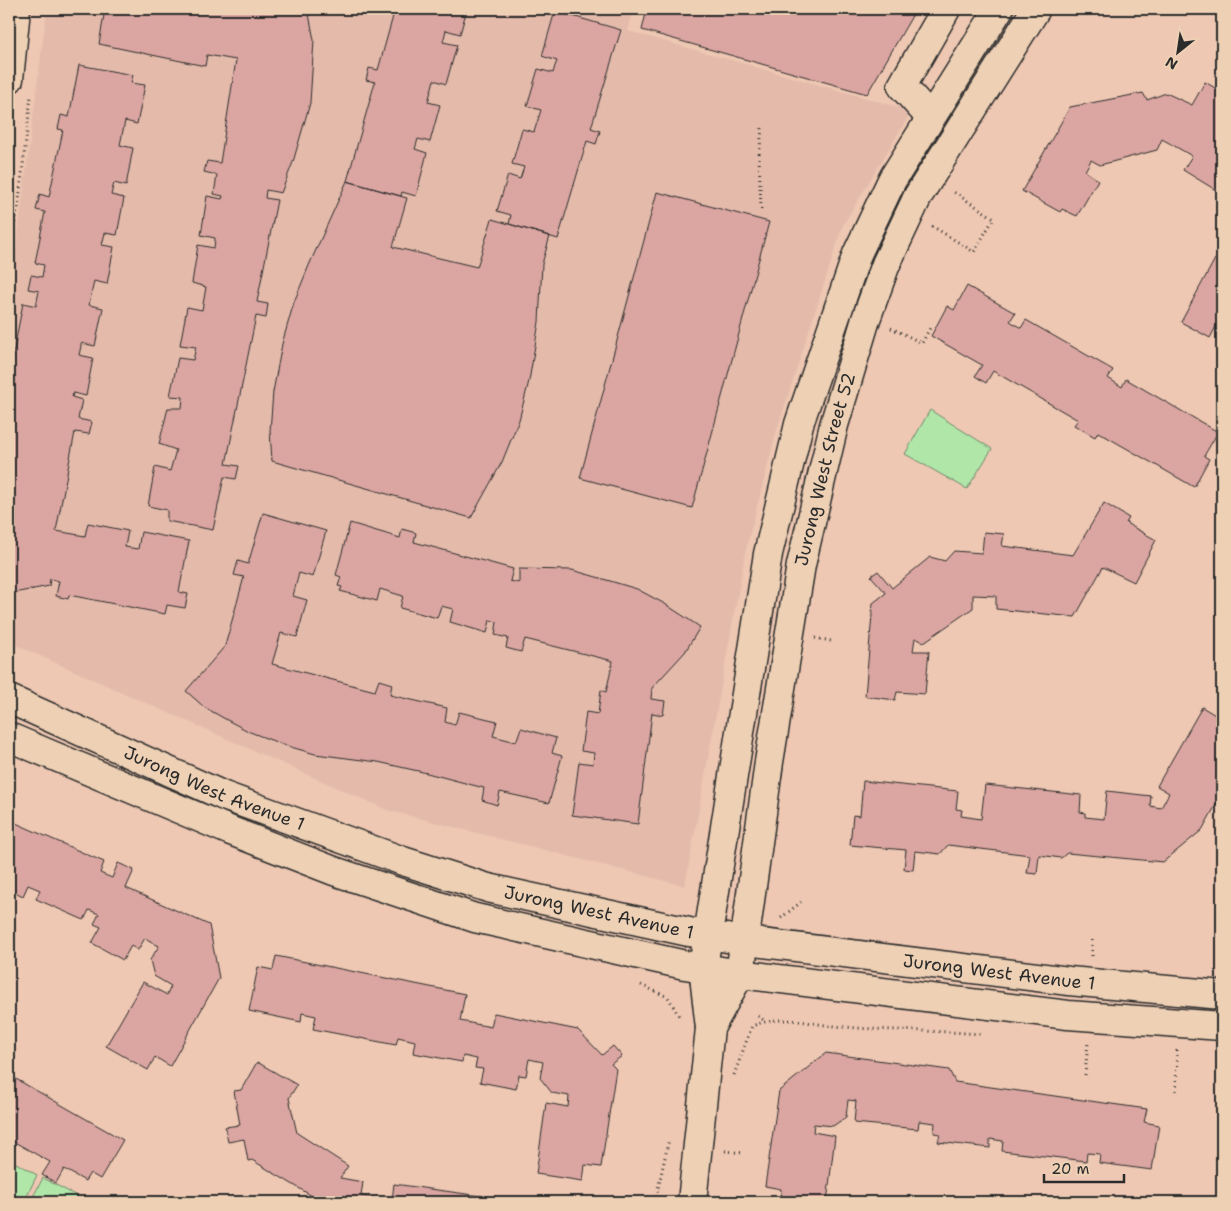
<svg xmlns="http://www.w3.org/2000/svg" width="1231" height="1211" font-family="'Shantell Sans',sans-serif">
  <rect width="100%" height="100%" fill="#eec8b3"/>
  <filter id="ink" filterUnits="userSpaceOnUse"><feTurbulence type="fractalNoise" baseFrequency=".02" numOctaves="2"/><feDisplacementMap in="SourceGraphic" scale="10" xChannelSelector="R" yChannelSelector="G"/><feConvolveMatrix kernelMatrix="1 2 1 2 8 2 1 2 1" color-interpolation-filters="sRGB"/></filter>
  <g filter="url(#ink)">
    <path fill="#e4bbab" d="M47,9H633L628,31L912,111L843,225L777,430L746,549L685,886L387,810L9,642V285L14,263Z"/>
    <path fill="#b0e6a8" stroke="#6e886a" d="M930,410L992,449L967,489L905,454Z
      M9,1159L37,1175L24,1202H9Z
      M43,1178L88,1202H30Z"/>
    <path fill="#dba6a2" stroke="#2b2b2b" d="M105,9H308L314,40L310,103L293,162L281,193L266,190L265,198L277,200L257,302L268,304L266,318L256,316L226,464L239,466L236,479L224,477L213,530L167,521V510L148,506L155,467L170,471L176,450L159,444L168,408H182L183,397L170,396L178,358L193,360L196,347L180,345L187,307L202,310L206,287L192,283L198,245L214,248L215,238L201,235L207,196L222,199L223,196L214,194L217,175L204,172L207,161L220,163L236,60L207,55L205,66L99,44Z
      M395,9H467L460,34L446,30L443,42L457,45L446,84L434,80L428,102L440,105L430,142L418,139L415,149L427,153L416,196L402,192L401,196L347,181L375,82L366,80L369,68L378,70Z
      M647,9H916L867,94L642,30Z
      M555,11L621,30L591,128L600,131L596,144L587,141L558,239L509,224L511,215L497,211L508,175L520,179L524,167L512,164L522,129L534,132L541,110L527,106L538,69L553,73L555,66L557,61L542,56Z
      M79,65L133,75L131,83L145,85L137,124L125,121L120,145L133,148L126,186L114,183L111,195L124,198L117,235L105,233L102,245L114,247L107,284L94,281L89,305L103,308L95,346L81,343V346L79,355L93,358L86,396L73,393L72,397L82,400L78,419L92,422L89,434L75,432L56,531L85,536L88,523L128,531L125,547L138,549L141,532L189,541L179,592L188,594L185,608L167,605L165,614L69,595L68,599L56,596L59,581L50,579L49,586L9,594V376L23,303L36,306L39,291L28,289L31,275L42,277L44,265L35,263L45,212L36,210L40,194L49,197L63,130L58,129L61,115L69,117Z
      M1205,82L1222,92V187L1219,192L1183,170L1192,156L1162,139L1157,150L1100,165L1091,160L1085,171L1098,180L1077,216L1062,209L1060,212L1022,191L1070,107L1143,93L1147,100L1166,93L1192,105Z
      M347,181L407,198L393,247L477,267L492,219L550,236L542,264L539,322L529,381L519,420L502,462L471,518L272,461L270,431L273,392L282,344L294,302L310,263Z
      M657,192L769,222L692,508L580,478Z
      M1215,259L1222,263V315L1210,338L1181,322Z
      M967,286L1015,313L1010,321L1021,328L1026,320L1113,370L1108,378L1122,387L1126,379L1218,432L1204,456L1209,459L1194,487L1098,432L1095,437L1074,425L1078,420L993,371L986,383L975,376L982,365L931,336L947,306L954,310Z
      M1104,503L1129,518L1126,523L1156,540L1134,582L1103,567L1075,617L996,609V596L973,595V608L924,642L915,638L913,651H929L925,694L897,692L895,700L865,696L873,603L886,593L871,576L878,571L892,588L930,557L945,561L954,551L982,553L984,532L1004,534L1002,546L1073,555Z
      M263,513L326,531L313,577L299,573L293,596L307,600L297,637L281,633L272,664L375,691L379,680L392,684L390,695L447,708L445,722L455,725L459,712L497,721L493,736L516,742L521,728L556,738L552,753L562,756L549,803L500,792L497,805L482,800L484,788L427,773L378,762L315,754L284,745L250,732L227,720L204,707L186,691L225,646L244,577L234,575L238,561L248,564Z
      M350,523L400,538L402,529L416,533L414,542L513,569L510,581L519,583V569L572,570L600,578L637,589L665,604L700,627L685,652L652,688L651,699L665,701L663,715L652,713L638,824L572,815L579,762L593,764L594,753L581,751L586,712L598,714L601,690L606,692L613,661L525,639L521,652L506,648L508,638L495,635L497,622L490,620L487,633L450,622L453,609L441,606L437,618L400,608L403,596L380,589L377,601L340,591L342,587L338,586L341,577L336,575Z
      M1202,707L1222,719V794L1202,830L1163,862L1067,853L1061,858L1039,855L1037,874L1027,873L1030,855L948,845L940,854L915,851L913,870L904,869L906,850L850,845L853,815L860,816L863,781L958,791L956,809L962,810L961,816L981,819L985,785L1081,795L1080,812L1085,813V817L1104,819L1107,791L1151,796L1150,806L1161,808L1169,793L1157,786Z
      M9,820L104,862L100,873L112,878L118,863L134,870L126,888L209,925L219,978L170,1066L155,1057L148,1070L106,1046L143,982L167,995L171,986L154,976L150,960L159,946L145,938L138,950L131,946L123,960L92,943L101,927L94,924L99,914L89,910L84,920L36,899L40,890L28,885L23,896L9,889Z
      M276,956L465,994L460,1021L491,1027L494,1013L578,1030L602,1055L613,1046L622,1056L611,1064L616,1069L601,1167L585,1165L583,1181L536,1174L546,1103L568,1107L569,1096L552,1093L540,1078L543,1062L529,1059L526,1076L519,1075L516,1089L480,1082L483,1069L475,1068L477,1059L463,1056L462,1062L413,1053L415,1041L398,1037L396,1045L313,1029L316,1016L302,1013L301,1022L249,1011L258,967L273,970Z
      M826,1053L949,1070L955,1082L1147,1109L1144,1122L1159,1125L1152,1170L1099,1163L1100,1154L1087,1153L1086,1161L1002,1151L1003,1141L990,1139V1148L938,1142L940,1134L934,1133L935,1123L919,1121L918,1129L854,1123L856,1101L848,1100L846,1117L833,1126L814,1124L813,1132L835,1136L827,1202H780L781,1189L765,1186L779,1091Z
      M257,1062L297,1085L289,1098L297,1133L348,1166L340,1178L363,1182L361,1196L392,1200L394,1184L524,1202H322L252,1160L248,1161L244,1139L228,1142L225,1127L240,1125L234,1091L241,1090Z
      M9,1075L123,1140L100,1179L90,1173L85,1181L64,1169L56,1183L42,1175L50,1162L9,1139Z"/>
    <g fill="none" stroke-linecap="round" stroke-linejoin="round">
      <g stroke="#2b2b2b" stroke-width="31">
        <g id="minor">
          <path d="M9,79L16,9"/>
          <path d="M930,117L902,86L946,9"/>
          <path id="s1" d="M9,699L224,796L403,861L488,888L689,932L746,941L1069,981L1222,995"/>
          <path d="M9,737L231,831L334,871L475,918L685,965L740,974L1068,1015L1222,1026"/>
          <path id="s2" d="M710,1028L740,974L769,762L801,565L834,425L866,319L886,264L918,196L1036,9"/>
          <path d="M692,1202L710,1028L703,967L768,554L799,424L857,254L892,180L999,9"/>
        </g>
      </g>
      <path stroke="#2b2b2b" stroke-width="3" stroke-dasharray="1 4" stroke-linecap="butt" d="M761,209L759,157L762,128
        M932,226L974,252L994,218L952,191
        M9,247L18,209L31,96
        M891,328L922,343L931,326
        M815,638L831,641
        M781,918L801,902
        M1092,956V939
        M641,985L668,997L680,1018
        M758,1016L765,1021
        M734,1075L752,1026C783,1014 803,1023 834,1026C883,1031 931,1030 980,1034
        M1085,1075L1088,1042
        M1176,1091L1177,1050
        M725,1151L744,1153
        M655,1202L669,1139"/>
      <use href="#minor" stroke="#eed1b5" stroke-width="28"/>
    </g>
  </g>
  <g text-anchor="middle" stroke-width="4.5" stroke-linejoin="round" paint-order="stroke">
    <g font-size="18" fill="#2b2b2b" stroke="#eed1b5">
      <text dy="6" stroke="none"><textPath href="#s2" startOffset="574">Jurong West Street 52</textPath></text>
      <text dy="6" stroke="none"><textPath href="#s1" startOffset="224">Jurong West Avenue 1</textPath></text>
      <text dy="6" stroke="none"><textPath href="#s1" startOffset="629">Jurong West Avenue 1</textPath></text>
      <text dy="6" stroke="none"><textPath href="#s1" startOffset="1034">Jurong West Avenue 1</textPath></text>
    </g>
  </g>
  <rect width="1231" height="1211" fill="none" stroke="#eed1b5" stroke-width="30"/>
  <rect x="15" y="15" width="1201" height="1181" fill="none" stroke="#2b2b2b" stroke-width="2" filter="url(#ink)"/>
  <g transform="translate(1178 52) rotate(210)" stroke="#eed1b5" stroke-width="4" paint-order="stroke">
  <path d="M0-4L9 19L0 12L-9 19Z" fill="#2b2b2b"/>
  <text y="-8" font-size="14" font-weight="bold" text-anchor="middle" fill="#2b2b2b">N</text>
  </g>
  <path d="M1044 1174v8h80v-8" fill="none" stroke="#2b2b2b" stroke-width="2.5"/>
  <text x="1051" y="1174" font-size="15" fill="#2b2b2b" stroke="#eed1b5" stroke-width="4" paint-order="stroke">20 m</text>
</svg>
